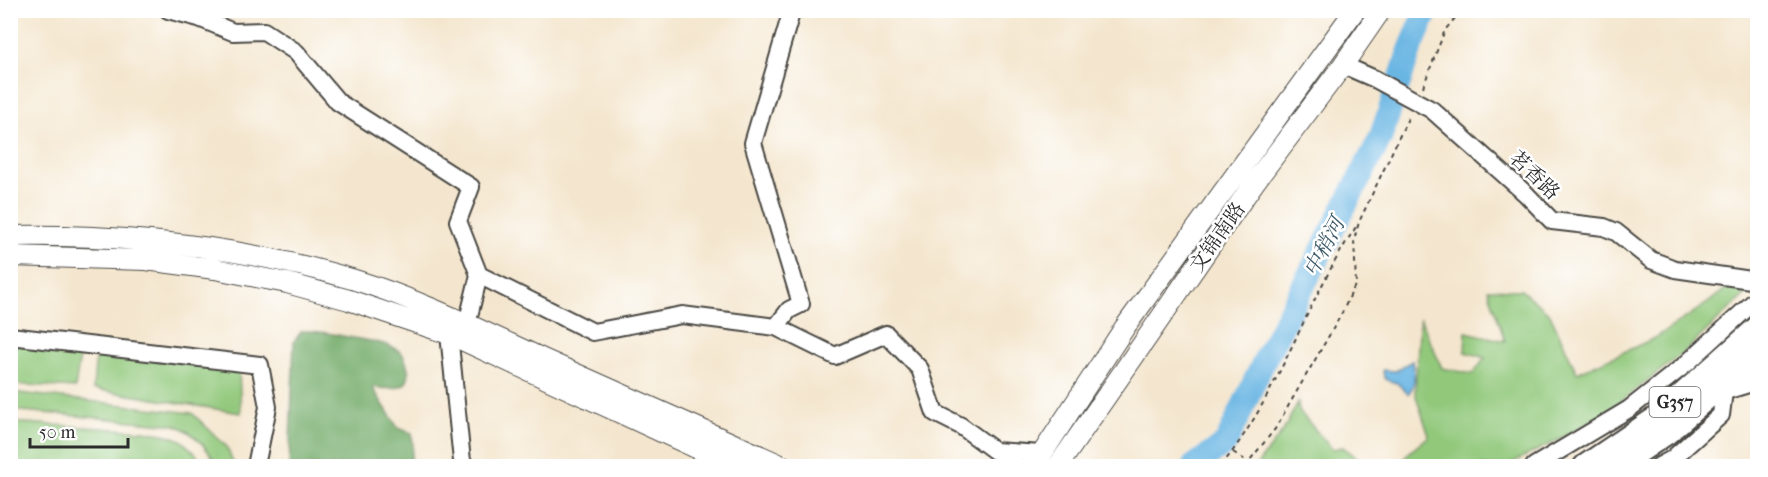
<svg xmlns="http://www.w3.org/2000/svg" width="1768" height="477" font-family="'IM FELL French Canon','Noto Serif SC',serif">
  <rect width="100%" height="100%" fill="#fff"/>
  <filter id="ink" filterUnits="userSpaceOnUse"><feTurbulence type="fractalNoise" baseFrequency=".0167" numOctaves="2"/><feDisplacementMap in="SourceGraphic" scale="12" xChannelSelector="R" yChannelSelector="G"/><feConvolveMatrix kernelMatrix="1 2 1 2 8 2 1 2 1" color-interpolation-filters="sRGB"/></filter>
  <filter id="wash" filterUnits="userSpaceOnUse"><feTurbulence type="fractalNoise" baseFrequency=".008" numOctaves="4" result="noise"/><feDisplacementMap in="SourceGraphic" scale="24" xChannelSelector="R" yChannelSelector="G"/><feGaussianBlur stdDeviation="1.35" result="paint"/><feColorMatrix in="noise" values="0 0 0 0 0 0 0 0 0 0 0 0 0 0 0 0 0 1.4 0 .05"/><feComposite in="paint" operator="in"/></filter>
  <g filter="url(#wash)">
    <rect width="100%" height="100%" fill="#f4e6ce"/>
    <path fill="#91c87a" stroke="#5e7a52" stroke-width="1.5" d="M1743,285L1750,290L1683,353L1611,409L1558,440L1506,466H1398L1405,464V456L1429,436L1415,393L1420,318L1442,368L1473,374L1485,358L1465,352L1466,332L1505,341L1488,289L1521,290L1550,314L1577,373L1655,338L1709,302L1728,287Z
      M10,343L81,349L75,388L11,384Z
      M96,352L239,370L241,413L93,389Z
      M11,392L192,413L226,446L235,466H217C208,448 194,433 176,425L11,410Z
      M1298,402L1299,411L1332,449L1343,447L1368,466H1256L1283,431Z
      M10,422L144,431L168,435L181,440L196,454L202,466H11Z"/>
    <path fill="#74ac6a" stroke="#506c4a" stroke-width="1.5" d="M302,331C319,330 332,334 348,337C367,341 386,341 402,353C419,386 401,392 372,387L398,428L412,433L413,446L410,466H289L294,341Z"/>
    <path fill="#6ab6e3" stroke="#4a7087" stroke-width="1.5" d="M1412,361C1414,373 1417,384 1408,394L1397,383L1389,381L1384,378L1383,370L1395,371Z"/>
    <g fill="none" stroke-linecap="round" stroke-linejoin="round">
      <path stroke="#6ab6e3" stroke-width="24" d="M1194,466L1226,443L1266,357L1380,139L1410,50L1427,10"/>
    </g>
  </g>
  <g filter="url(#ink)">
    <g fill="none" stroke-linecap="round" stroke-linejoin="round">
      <g stroke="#494743" stroke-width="20">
        <path id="minor" d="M168,10L199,18L233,32L264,31L296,52L338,102L471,187L458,221L479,275L467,324
          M792,10L753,143L801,304L789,310L776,327L835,356L886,334L920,369L935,413L961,426L995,451L1042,454
          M1343,65L1375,79
          M1432,110L1526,194L1552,221L1604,227L1616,232L1651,260L1675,269L1758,281
          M479,275L593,332L682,315L776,327
          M449,334L462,461L466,466
          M10,336L260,365L268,407L256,466
          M1534,466L1629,409L1686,364L1758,298
          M1659,466L1672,459L1721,415L1725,383"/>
      </g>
      <g stroke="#494743" stroke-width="22">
        <path id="major" d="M10,236C128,234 242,246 355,280C420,300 482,331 543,359C623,395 703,431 783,466
          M10,256L146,260L215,269L287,283L349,300L449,334L735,466
          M1034,466L1125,327L1355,10
          M1058,466L1254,183L1343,65L1381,10"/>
      </g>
      <g stroke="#494743" stroke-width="26">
        <path id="highway" d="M1725,388L1758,378
          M1585,466L1656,418L1758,327
          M1618,466L1667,433L1758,353"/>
      </g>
      <path stroke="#494743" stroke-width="2" stroke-dasharray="4.5 4.5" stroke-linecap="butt" d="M1423,87L1445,30L1462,10
        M1233,452L1248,462
        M1221,466C1280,394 1305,301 1358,224
        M1245,466L1275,429L1341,315L1356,283L1354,240L1359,222L1410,114"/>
      <use href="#minor" stroke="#fff" stroke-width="16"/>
      <use href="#major" stroke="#fff" stroke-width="20"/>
      <use href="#highway" stroke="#fff" stroke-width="22"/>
      <g stroke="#494743" stroke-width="20" stroke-linecap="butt">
        <path id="minor-bridge" d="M1375,79L1432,110"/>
      </g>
      <use href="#minor-bridge" stroke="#fff" stroke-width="16"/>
    </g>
  </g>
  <g text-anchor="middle" stroke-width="5" stroke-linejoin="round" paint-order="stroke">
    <rect fill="#fff" stroke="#6b6b6b" stroke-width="1.5" x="1649.5" y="387" width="51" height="30" rx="4.5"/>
    <g font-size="18" font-weight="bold" fill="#2b2b2b">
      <text x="1675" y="408">G357</text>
    </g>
    <g font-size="20" fill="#2b2b2b" stroke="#fff">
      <text transform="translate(1535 175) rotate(44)" y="7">茗香路</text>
      <text transform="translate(1217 237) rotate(-55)" y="7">文锦南路</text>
    </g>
    <g font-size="21" font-style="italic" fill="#415c6b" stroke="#fff">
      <text transform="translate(1324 247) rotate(-62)" y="7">中稍河</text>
    </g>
  </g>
  <rect width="1768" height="477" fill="none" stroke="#fff" stroke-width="36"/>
  <path d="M30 438v9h98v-9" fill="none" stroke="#2b2b2b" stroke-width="3"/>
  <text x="39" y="438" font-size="18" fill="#2b2b2b" stroke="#ffffff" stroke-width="4.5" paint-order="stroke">50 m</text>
</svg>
